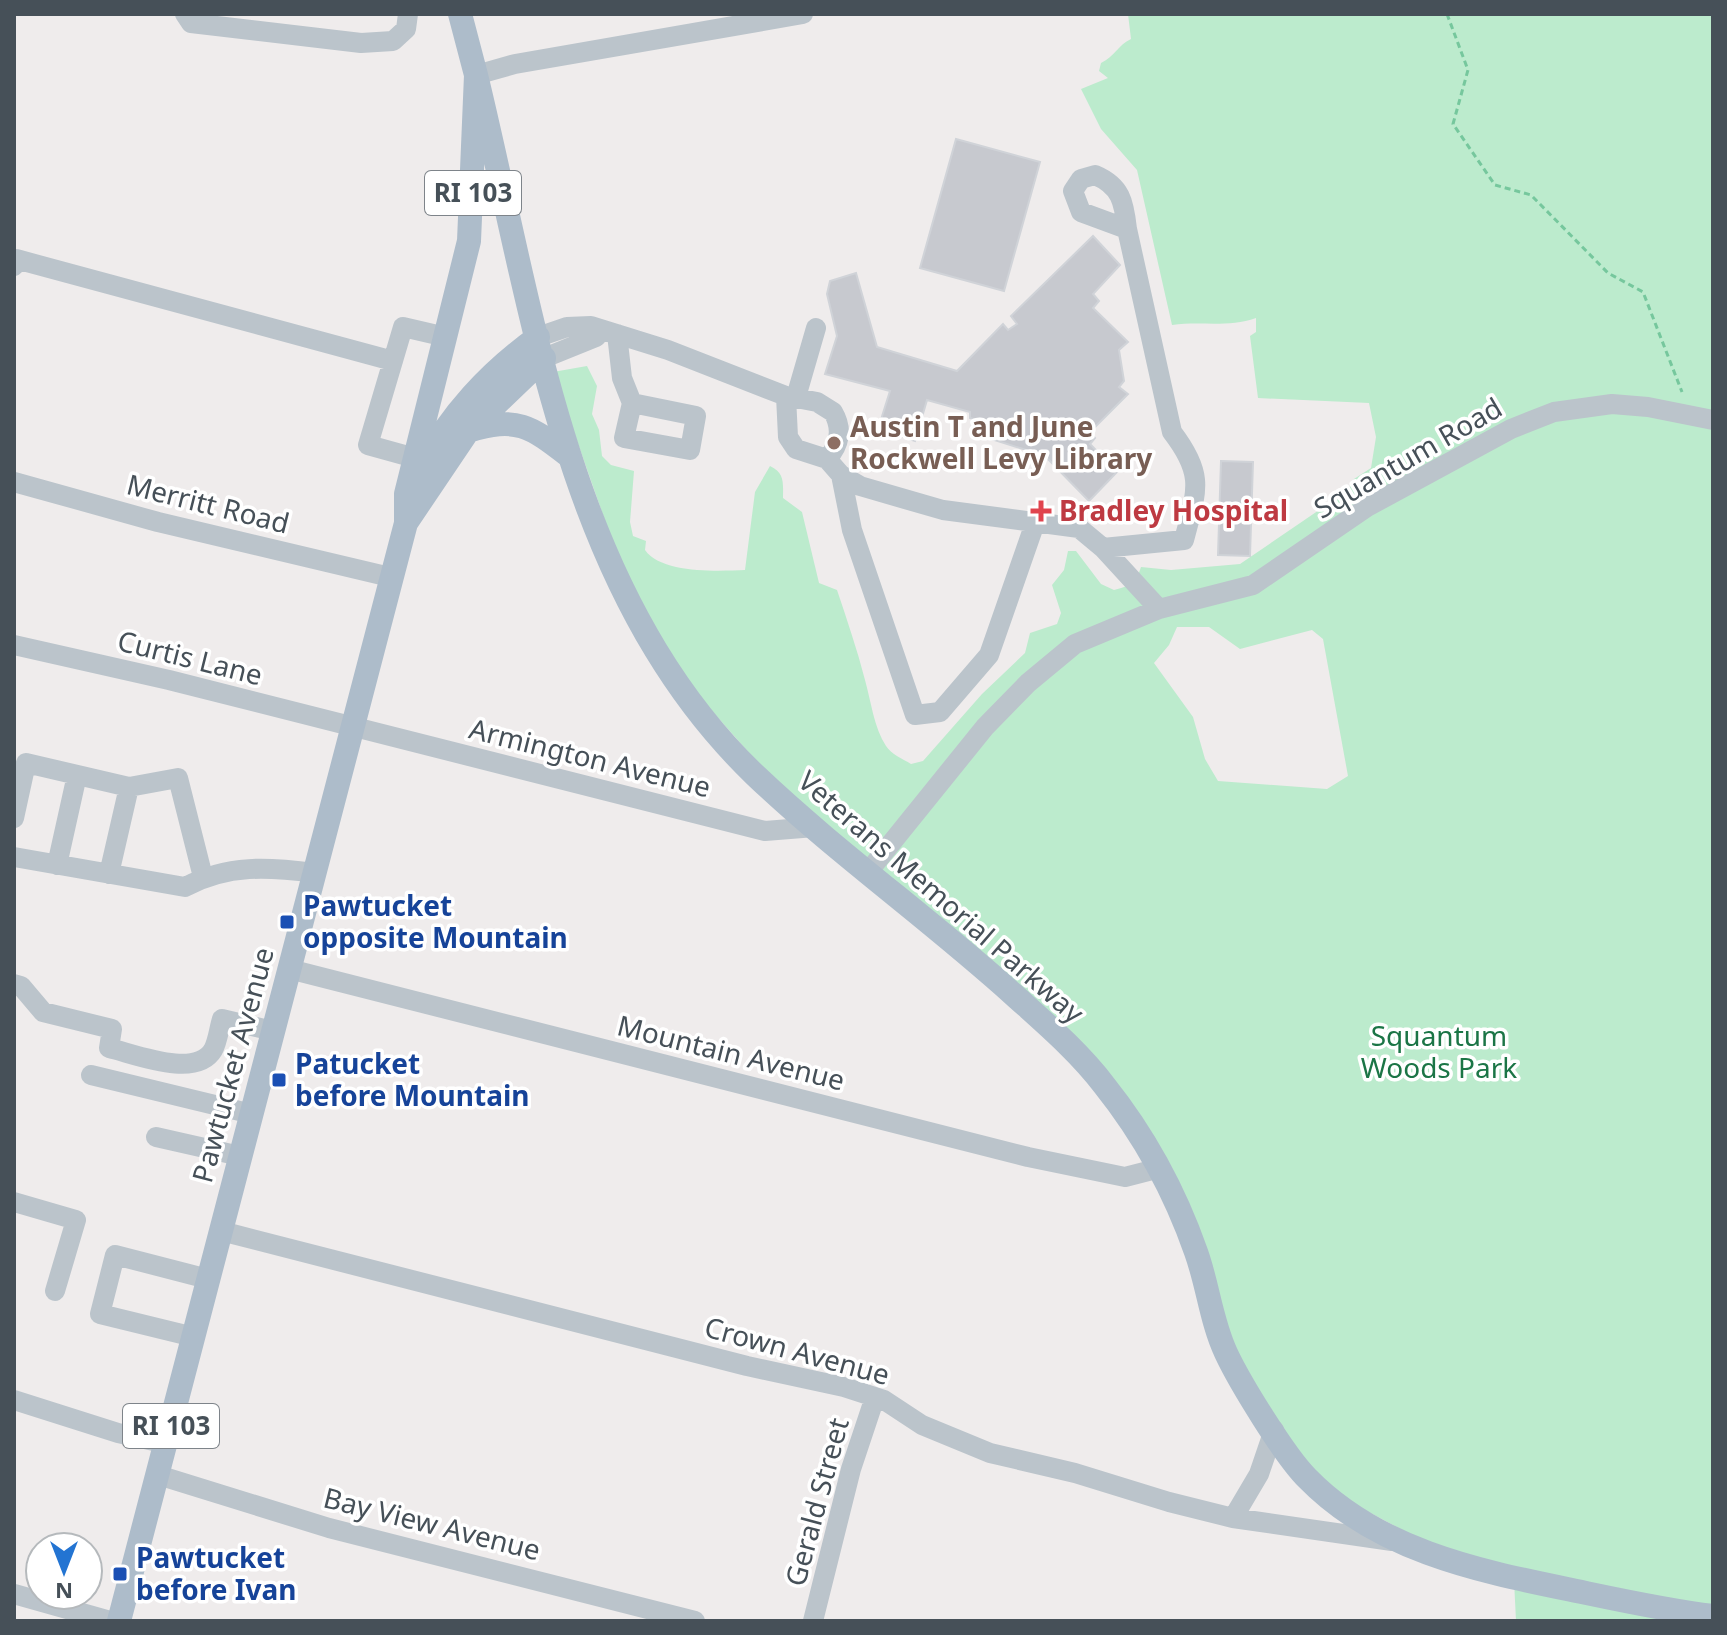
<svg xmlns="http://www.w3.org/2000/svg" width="1727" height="1635" font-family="'Noto Sans',sans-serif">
  <rect width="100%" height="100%" fill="#efecec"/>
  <path fill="#bcebcd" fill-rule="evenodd" d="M1128,14H1713V1621H1516L1514,1580L1483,1573L1305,1478L1214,1316L1123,1109L818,831L645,635L553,372L587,366L597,386L592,414L599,430L602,456L611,465L634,471L630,522L633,536L646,541L645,550C662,574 718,571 745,570L755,492L770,466C785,473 783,483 783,498L802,512L819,583L837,590C847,620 857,649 865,680C871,701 874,728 886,746C891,754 903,759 911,764L923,761L982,694L1025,653L1030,633L1057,624L1061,613L1052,585L1064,570L1068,551H1076L1101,584L1114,590C1130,586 1136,583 1141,567L1171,570L1240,564L1347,491L1354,479L1371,468L1376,437L1369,403L1258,398L1250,336L1256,332V318C1228,328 1201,321 1172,325L1137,170L1101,129L1081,89L1108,78L1099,71L1101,63C1115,56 1118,45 1131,39ZM1177,627H1209L1240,649L1312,630L1323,639L1348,776L1327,789L1218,781L1205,759L1193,717L1154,663L1169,645Z"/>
  <path fill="#c7c9cf" stroke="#d0d3d8" stroke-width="2" d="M956,139L1040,162L1004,291L920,268Z
    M1093,236L1120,265L1093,294L1099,301L1093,308L1128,342L1119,350L1124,381L1119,387L1128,394L1090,432L1095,438L1090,444L1117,472L1089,501L1045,456L985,437L987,423L970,418V412L927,400L915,441L878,429L890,391L825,374L837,336L827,294L830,281L856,273L877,347L957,371L1003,324L1008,330L1017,324L1011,316Z
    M1221,461L1253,462L1250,556L1218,555Z"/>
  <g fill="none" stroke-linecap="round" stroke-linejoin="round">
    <path stroke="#76c79d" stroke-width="3" stroke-dasharray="6 4" stroke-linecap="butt" d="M1447,14L1468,70L1453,124L1495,185L1531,195L1608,273L1643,292L1682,392"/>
    <path stroke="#bbc4cb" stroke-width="20" d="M185,14L191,23L361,43L393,41L406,29L408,14
      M476,75L515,64L803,14
      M14,266L16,259L393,361
      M617,334L622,378L632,403L696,416L690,450L624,438L632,403
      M538,337L567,327L591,326L668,350L786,396L817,402L833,412C843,429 840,445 827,459
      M544,358L596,337L602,330
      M786,396L788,437L796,449L827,459L841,475L860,486L943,510L1079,528L1103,548L1159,609
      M796,397L816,328
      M415,458L368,445L403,327L446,337
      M841,475L852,530L915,715L940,712L989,655L1035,523
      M14,482L158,522L390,577
      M1103,548L1184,540C1197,490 1205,475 1172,432L1127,229L1081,212L1073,191L1081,179L1095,175C1121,186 1124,202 1127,229
      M14,645L169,680L765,831L815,827
      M14,818L26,763L129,787L178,778L203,877
      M14,857L185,887C228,864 269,867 315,873
      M57,865L77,775
      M868,872L985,727L1028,683L1075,644L1159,609L1253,585L1367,507L1511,429L1554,412L1612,404L1648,407L1713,420
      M109,874L129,787
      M289,969L1028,1157L1125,1177L1160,1168
      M14,984L21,986L43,1012L112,1029L109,1048C135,1054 196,1079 213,1050C218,1041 219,1028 222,1019L273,1031
      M91,1075L252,1114
      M156,1137L240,1156
      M14,1202L76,1220L55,1291
      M221,1231L747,1366L844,1387L884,1400L922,1425L990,1453L1075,1473L1169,1502L1233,1518L1392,1541
      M194,1337L100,1314L115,1255L208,1279
      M14,1400L118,1433L167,1444
      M158,1475L329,1528L695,1621
      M1233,1518L1259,1474L1274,1430
      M14,1594L110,1621
      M813,1621L851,1469L875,1397"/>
    <path stroke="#adbcca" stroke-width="24" d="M476,75C535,317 567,594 755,775C837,853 930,919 1014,995C1045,1023 1079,1052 1104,1085C1144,1135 1175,1192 1196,1252C1208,1285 1211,1321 1226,1353C1240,1383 1285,1456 1307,1478C1376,1549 1474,1570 1567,1589C1615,1599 1664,1610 1713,1616
      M468,431C517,416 530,426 569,456
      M421,468C451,414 488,373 538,337
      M406,523L468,431L544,358
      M119,1621L406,523V494L469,241L476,75L460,14"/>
  </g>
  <circle fill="#8d6e63" stroke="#fff" stroke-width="3" cx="834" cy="443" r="8"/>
  <path fill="#e0444e" stroke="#fff" stroke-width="3" d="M1037 499h8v8h8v8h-8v8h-8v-8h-8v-8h8z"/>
  <g fill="#1a4fb4" stroke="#fff" stroke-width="3">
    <rect x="279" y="914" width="16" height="16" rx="4"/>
    <rect x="271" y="1072" width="16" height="16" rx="4"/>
    <rect x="112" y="1566" width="16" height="16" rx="4"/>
  </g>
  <g text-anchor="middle" stroke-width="7" stroke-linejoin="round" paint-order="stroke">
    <g fill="#fff" stroke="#7e848a" stroke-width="2">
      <rect x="425" y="171" width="96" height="44" rx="6"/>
      <rect x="123" y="1404" width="96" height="44" rx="6"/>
    </g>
    <g font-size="26" font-weight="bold" fill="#465058">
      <text x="473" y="202">RI 103</text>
      <text x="171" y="1435">RI 103</text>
    </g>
    <g font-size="28" font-weight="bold" fill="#785e54" stroke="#fff" text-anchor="start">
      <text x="850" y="437">Austin T and June<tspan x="850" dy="32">Rockwell Levy Library</tspan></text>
    </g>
    <g font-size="28" fill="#465058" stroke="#fff">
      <text transform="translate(1408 458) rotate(-30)" y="10">Squantum Road</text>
      <text transform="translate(208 504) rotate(14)" y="10">Merritt Road</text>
      <text transform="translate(190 658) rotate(14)" y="10">Curtis Lane</text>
      <text transform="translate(590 758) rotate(14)" y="10">Armington Avenue</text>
      <text transform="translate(941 897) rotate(41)" y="10">Veterans Memorial Parkway</text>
      <text transform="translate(731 1053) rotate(14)" y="10">Mountain Avenue</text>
      <text transform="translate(233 1065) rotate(-75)" y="10">Pawtucket Avenue</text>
      <text transform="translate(797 1351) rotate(15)" y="10">Crown Avenue</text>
      <text transform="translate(817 1502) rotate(-75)" y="10">Gerald Street</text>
      <text transform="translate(432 1524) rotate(14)" y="10">Bay View Avenue</text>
    </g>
    <g font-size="28" font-weight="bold" fill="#be3a42" stroke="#fff" text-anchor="start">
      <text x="1059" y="521">Bradley Hospital</text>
    </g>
    <g font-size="28" font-weight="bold" fill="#164399" stroke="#fff" text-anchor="start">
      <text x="303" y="916">Pawtucket<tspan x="303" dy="32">opposite Mountain</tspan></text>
      <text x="295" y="1074">Patucket<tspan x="295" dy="32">before Mountain</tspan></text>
      <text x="136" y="1568">Pawtucket<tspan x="136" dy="32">before Ivan</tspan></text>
    </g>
    <g font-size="28" fill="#1b7546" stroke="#fff">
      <text x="1439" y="1046">Squantum<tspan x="1439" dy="32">Woods Park</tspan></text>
    </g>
  </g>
  <rect width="1727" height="1635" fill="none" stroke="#465058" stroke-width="32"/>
  <g transform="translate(64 1571) rotate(180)"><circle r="38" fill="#ffffff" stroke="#b5b9bc" stroke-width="2"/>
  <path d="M0-6L14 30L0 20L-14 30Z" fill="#2374d2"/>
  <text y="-12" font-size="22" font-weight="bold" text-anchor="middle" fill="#465058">N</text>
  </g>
</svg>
